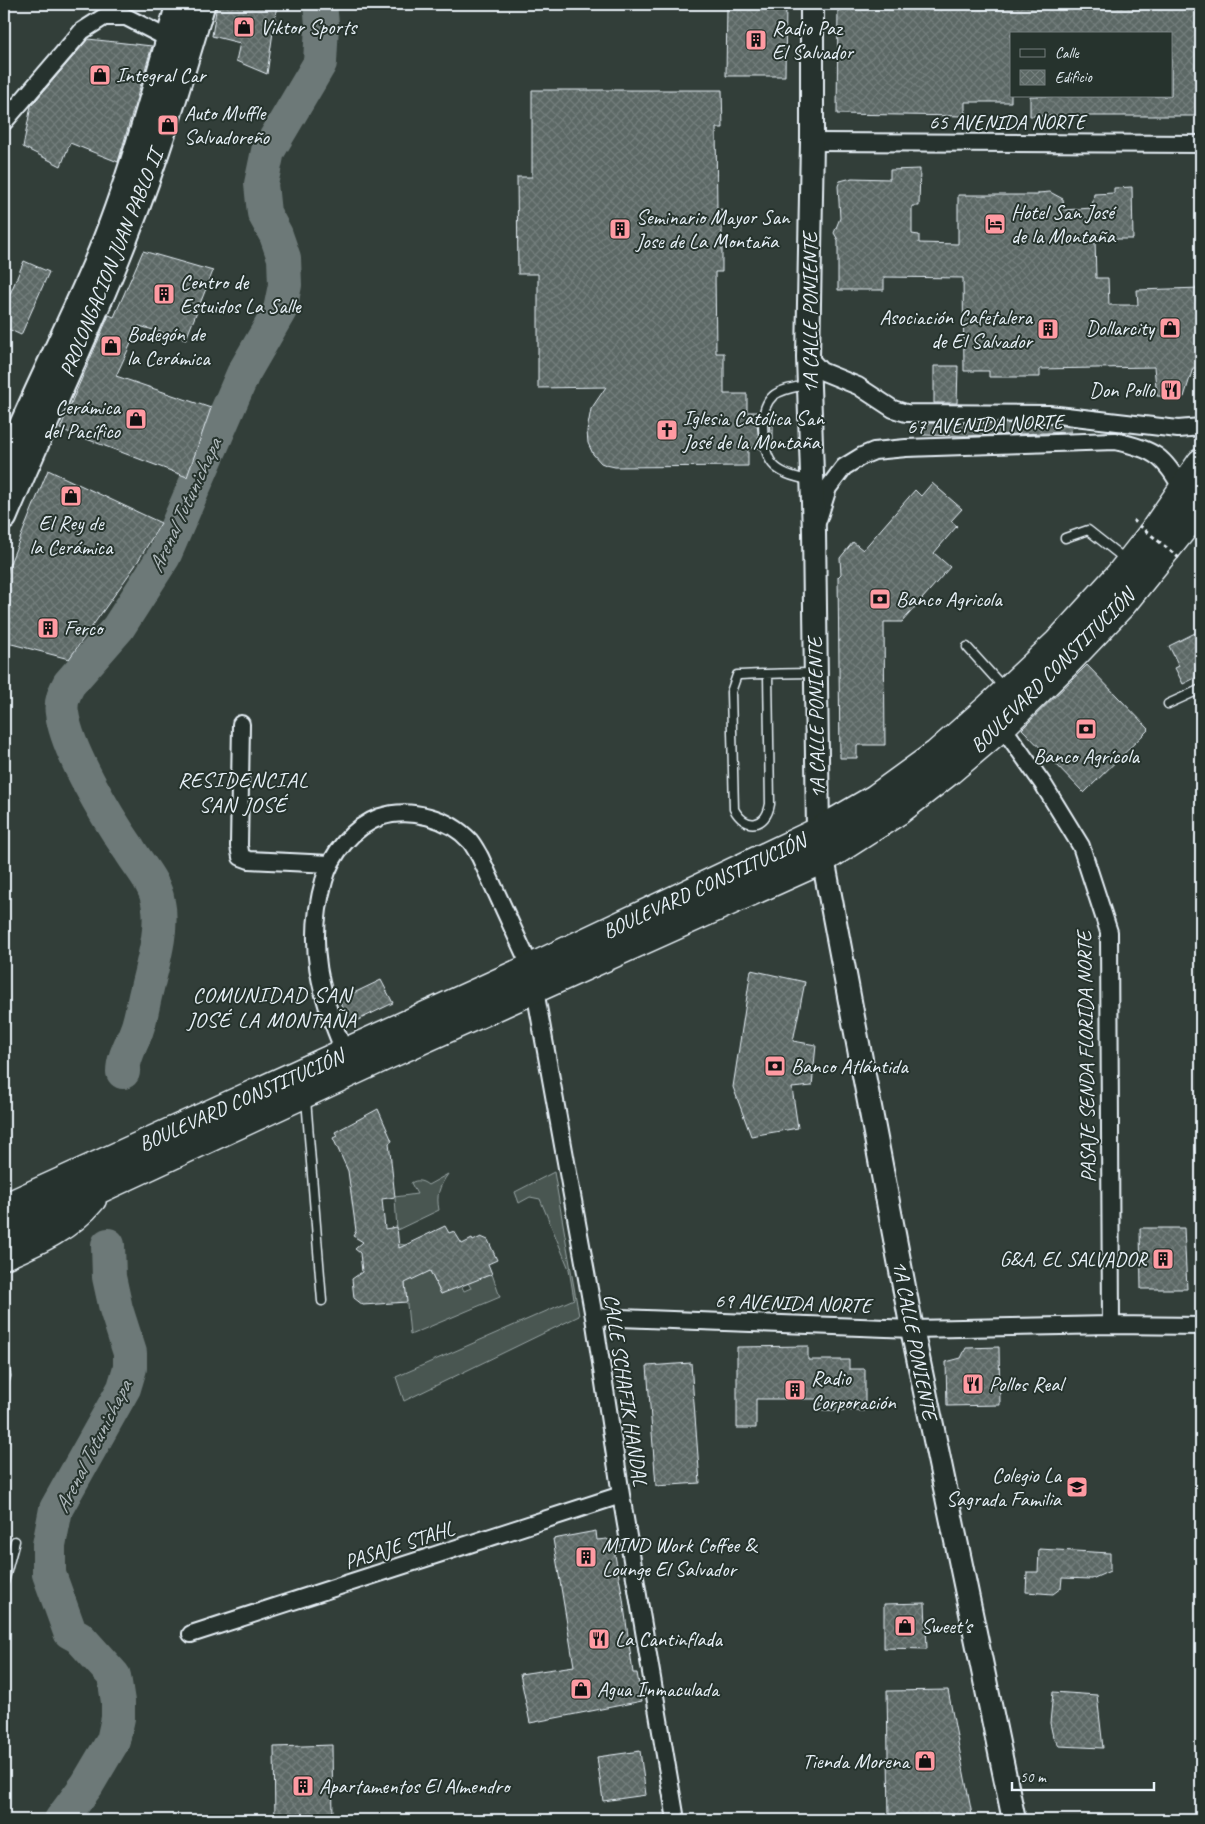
<svg xmlns="http://www.w3.org/2000/svg" width="1205" height="1824" font-family="Caveat,sans-serif">
  <defs>
    <pattern id="building-cross-hatch" width="8" height="8" patternUnits="userSpaceOnUse" patternTransform="scale(1.25)"><rect width="8" height="8" fill="#5c6865"/><path d="M0 0l8 8M0 8l8-8" fill="none" stroke="#737e7c"/></pattern>
  </defs>
  <rect width="100%" height="100%" fill="#323e39"/>
  <filter id="ink" filterUnits="userSpaceOnUse"><feTurbulence type="fractalNoise" baseFrequency=".02" numOctaves="2"/><feDisplacementMap in="SourceGraphic" scale="10" xChannelSelector="R" yChannelSelector="G"/><feConvolveMatrix kernelMatrix="1 2 1 2 8 2 1 2 1" color-interpolation-filters="sRGB"/></filter>
  <g filter="url(#ink)">
    <path fill="#495651" stroke="#98a4a4" d="M554,1172L579,1316L404,1401L396,1377L574,1299L569,1269L540,1199L530,1197L519,1203L515,1192Z
      M448,1174C439,1187 436,1195 439,1210L397,1230L395,1197L417,1194L411,1183C417,1179 423,1181 428,1185Z
      M399,1244L405,1245L421,1275L430,1271L441,1294L461,1285L464,1291L471,1288L468,1283L492,1274L500,1297L410,1335L403,1263L388,1246Z"/>
    <g fill="none" stroke-linecap="round" stroke-linejoin="round">
      <path stroke="#6d7978" stroke-width="34" d="M123,1072C123,1057 132,1044 137,1029C141,1018 143,1004 146,992C152,966 164,929 158,902C155,882 139,866 129,849C107,817 67,751 62,713C60,703 64,693 69,684L118,628L164,556L243,374L280,310L285,285L284,258L276,235L264,213L261,184L268,151L320,63L322,24L320,4
        M61,1820L87,1785L113,1741L118,1718V1702L114,1676L79,1637L70,1632L49,1574V1545L56,1509L124,1388L130,1368V1353L116,1309L109,1277L108,1245"/>
    </g>
    <path fill="url(#building-cross-hatch)" stroke="#e8f1f8" d="M217,4H277L267,74L236,61L240,43L212,36Z
      M727,4H786L785,76H726Z
      M838,4H1201V116H1030V96H1171V34H1011V102H965V116L837,114Z
      M88,39L152,46L118,162L70,143L61,166L23,147L31,106Z
      M532,90H722L723,128H716L717,210L722,209V272H715L716,353H724V394H747V412H758L757,424L760,448H748V466L615,467L606,465L601,463L593,454L588,443L587,431L591,409L606,387L538,388V274H518L517,177H532Z
      M920,169L919,206H912V234L919,235V243L958,244V195H1038V193L1050,192L1063,199L1064,210L1092,208L1094,194L1114,193V188L1132,187L1133,239H1095L1096,278H1108L1109,305H1138L1137,290L1201,288V368H1193L1184,397L1157,396L1154,367L1040,369V377H989V371H964L963,278L884,277V290H838V240L834,233L840,218L838,186L840,181L852,178L890,179V170Z
      M143,251L213,271L186,339L139,326L116,376L211,408L187,477L60,429L109,315L114,317Z
      M24,261L49,272L21,335L4,327V308Z
      M934,366H958L957,403H934Z
      M773,411V448H771L769,421L770,412Z
      M924,423L1048,424L1072,427L1071,432L967,436L923,435Z
      M48,470L161,523L135,566L69,659L4,642V578Z
      M932,483L962,509L951,521L957,526L934,553L950,567L902,622H884L885,745H857V758H840L838,577L841,574L840,558L853,542L863,550L915,490L921,496Z
      M1201,630V675L1183,684L1175,668L1179,666L1169,646Z
      M1087,665L1149,729L1084,793L1022,729Z
      M751,970L805,982L793,1041L816,1045L812,1086L792,1088L798,1128L751,1136L733,1087Z
      M381,980L393,1003L350,1024L339,1000Z
      M378,1109L392,1141L389,1143L395,1197L382,1199L385,1229L397,1227L399,1248L445,1226L449,1233L454,1231L462,1244L472,1239L473,1241L481,1237L488,1240L497,1260L488,1264L492,1274L441,1294L430,1271L405,1283L407,1302L363,1305L354,1298L352,1279L362,1272L360,1253L355,1249L363,1242L353,1236L356,1231L348,1171L333,1138L337,1136L335,1132Z
      M1140,1228H1184L1187,1289H1141Z
      M808,1346V1360H849V1369H865V1411L820,1410V1399H756V1428H737V1347Z
      M999,1347L1000,1405L947,1406L946,1362L961,1358L966,1348Z
      M691,1363L700,1483L656,1486L647,1366Z
      M596,1531L597,1540L607,1539L613,1544L623,1599L633,1673H637L642,1701L530,1723L520,1674L574,1666L553,1539Z
      M1039,1549L1110,1553V1571L1092,1579L1062,1578L1061,1588L1053,1594L1026,1592L1027,1572H1038Z
      M925,1603L927,1649L884,1648V1604Z
      M948,1690L973,1820H889L887,1691Z
      M1053,1692L1097,1695L1103,1748L1059,1746L1053,1737L1050,1723Z
      M332,1745L333,1820H275L274,1747Z
      M640,1751L646,1795L603,1801L597,1757Z"/>
    <g fill="none" stroke-linecap="round" stroke-linejoin="round">
      <g stroke="#e8f1f8" stroke-width="11">
        <path id="lane" d="M806,385C796,387 781,389 773,396C765,403 763,414 763,424C764,462 772,474 810,480
          M1065,538L1088,530L1126,560
          M967,647L1004,688
          M768,674L770,804C766,828 745,830 734,809L731,692L737,675C763,674 788,673 814,673
          M1168,704L1201,689
          M306,1099L322,1301
          M4,1364L6,1376L4,1383
          M4,1582L15,1541"/>
      </g>
      <g stroke="#e8f1f8" stroke-width="20">
        <path id="street" d="M4,122L82,31L104,17H126L169,39
          M812,142L1201,144
          M808,357L821,371L858,386L893,409L906,413L1049,414L1178,429L1201,427
          M818,520L828,488L844,467L862,456L874,451L906,448L1115,441C1153,449 1165,456 1183,491
          M241,724L239,846L241,857L249,860L330,864
          M1002,726L1043,784L1081,846L1109,932L1111,1325
          M345,1053C320,995 306,944 324,881C331,854 353,827 380,817C410,807 449,818 470,841C474,846 477,852 480,857L531,968L594,1317L621,1495L676,1820
          M594,1317L912,1329L1111,1325L1201,1326
          M191,1634L621,1495"/>
      </g>
      <g stroke="#e8f1f8" stroke-width="26">
        <path id="secondary" d="M812,4V142L808,357L814,532L818,832L912,1329L1014,1820"/>
      </g>
      <g stroke="#e8f1f8" stroke-width="29">
        <path id="primary" d="M4,468C32,399 67,332 96,264C131,181 155,90 179,4
          M4,517C44,422 89,330 126,235C156,159 179,82 202,4"/>
      </g>
      <g stroke="#e8f1f8" stroke-width="31">
        <path id="highway" d="M4,1208L531,968L818,832L875,799L937,754L989,708L1058,643L1119,576L1152,534L1201,463
          M4,1229L99,1189L383,1057L823,859L898,811L949,771L1002,726L1064,665L1122,604L1201,506
          M4,1255C36,1241 69,1227 92,1199"/>
      </g>
      <path stroke="#e8f1f8" stroke-width="3" stroke-dasharray="4 4" stroke-linecap="butt" d="M722,244H763"/>
      <use href="#lane" stroke="#26332d" stroke-width="8"/>
      <use href="#street" stroke="#26332d" stroke-width="16"/>
      <use href="#secondary" stroke="#26332d" stroke-width="22"/>
      <use href="#primary" stroke="#26332d" stroke-width="25"/>
      <use href="#highway" stroke="#26332d" stroke-width="28"/>
      <path stroke="#e8f1f8" stroke-width="3" stroke-dasharray="4 4" stroke-linecap="butt" d="M1133,520L1179,558"/>
    </g>
  </g>
  <defs>
    <g id="shop-square" transform="scale(1.125)"><rect x="-9" y="-9" width="18" height="18" rx="4" fill="#ff9aa2" stroke="#26332d"/><path d="M-5-2.5h2.3a2.7 3.5 0 0 1 5.4 0H5L5.5 6h-11ZM-1.5-2.5h3a1.5 2.3 0 0 0-3 0Z" fill="#111"/></g>
    <g id="building-square" transform="scale(1.125)"><rect x="-9" y="-9" width="18" height="18" rx="4" fill="#ff9aa2" stroke="#26332d"/><path d="M-4-6H4V6H1V3H-1V6H-4ZM-2.5-4.3h1.7v1.8h-1.7ZM.8-4.3h1.7v1.8H.8ZM-2.5-1h1.7V.8h-1.7ZM.8-1h1.7V.8H.8Z" fill="#111"/></g>
    <g id="hotel-square" transform="scale(1.125)"><rect x="-9" y="-9" width="18" height="18" rx="4" fill="#ff9aa2" stroke="#26332d"/><path d="M-6-4.5h1.5V1H6V5H4.5V3h-9V5H-6ZM-4 0a1.8 1.8 0 1 1 3.6 0ZM.5 0V-2.5h3Q6-2.5 6 0Z" fill="#111"/></g>
    <g id="restaurant-square" transform="scale(1.125)"><rect x="-9" y="-9" width="18" height="18" rx="4" fill="#ff9aa2" stroke="#26332d"/><path d="M-5-6h1v4h1v-4h1v4h1v-4h1v5L-1.5 .5V6h-2V.5L-5-1ZM5-6V6H3V1.5H1.5Q1.5-4 5-6Z" fill="#111"/></g>
    <g id="church-square" transform="scale(1.125)"><rect x="-9" y="-9" width="18" height="18" rx="4" fill="#ff9aa2" stroke="#26332d"/><path d="M-1.2-6h2.4v3.5h3.3v2.4h-3.3V6h-2.4V-.1h-3.3v-2.4h3.3Z" fill="#111"/></g>
    <g id="bank-square" transform="scale(1.125)"><rect x="-9" y="-9" width="18" height="18" rx="4" fill="#ff9aa2" stroke="#26332d"/><path d="M-6-4H6V4H-6ZM0-2.3a2.3 2.3 0 1 0 0 4.6a2.3 2.3 0 1 0 0-4.6Z" fill="#111"/></g>
    <g id="school-square" transform="scale(1.125)"><rect x="-9" y="-9" width="18" height="18" rx="4" fill="#ff9aa2" stroke="#26332d"/><path d="M0-5L7-2L0 1L-7-2ZM-4 1L0 2.5L4 1V4Q0 6-4 4Z" fill="#111"/></g>
  </defs>
  <g fill-rule="evenodd">
    <use href="#shop-square" x="244" y="27"/>
    <use href="#building-square" x="756" y="40"/>
    <use href="#shop-square" x="100" y="75"/>
    <use href="#shop-square" x="168" y="125"/>
    <use href="#hotel-square" x="995" y="224"/>
    <use href="#building-square" x="620" y="229"/>
    <use href="#building-square" x="164" y="294"/>
    <use href="#shop-square" x="1170" y="328"/>
    <use href="#building-square" x="1048" y="329"/>
    <use href="#shop-square" x="111" y="346"/>
    <use href="#restaurant-square" x="1171" y="390"/>
    <use href="#shop-square" x="136" y="419"/>
    <use href="#church-square" x="667" y="430"/>
    <use href="#shop-square" x="71" y="496"/>
    <use href="#bank-square" x="880" y="599"/>
    <use href="#building-square" x="48" y="628"/>
    <use href="#bank-square" x="1086" y="729"/>
    <use href="#bank-square" x="775" y="1066"/>
    <use href="#building-square" x="1163" y="1259"/>
    <use href="#restaurant-square" x="973" y="1384"/>
    <use href="#building-square" x="795" y="1390"/>
    <use href="#school-square" x="1077" y="1487"/>
    <use href="#building-square" x="586" y="1557"/>
    <use href="#shop-square" x="905" y="1626"/>
    <use href="#restaurant-square" x="599" y="1639"/>
    <use href="#shop-square" x="581" y="1689"/>
    <use href="#shop-square" x="925" y="1761"/>
    <use href="#building-square" x="303" y="1786"/>
  </g>
  <g text-anchor="middle" stroke-width="4" stroke-linejoin="round" paint-order="stroke">
    <g font-size="21" fill="#e8f1f8" stroke="#26332d" text-anchor="start">
      <text x="260" y="34">Viktor Sports</text>
      <text x="772" y="35">Radio Paz<tspan x="772" dy="24">El Salvador</tspan></text>
      <text x="116" y="82">Integral Car</text>
      <text x="184" y="120">Auto Muffle<tspan x="184" dy="24">Salvadoreño</tspan></text>
      <text x="1011" y="219">Hotel San José<tspan x="1011" dy="24">de la Montaña</tspan></text>
      <text x="636" y="224">Seminario Mayor San<tspan x="636" dy="24">Jose de La Montaña</tspan></text>
      <text x="180" y="289">Centro de<tspan x="180" dy="24">Estuidos La Salle</tspan></text>
      <text x="1032" y="324" text-anchor="end">Asociación Cafetalera<tspan x="1032" dy="24">de El Salvador</tspan></text>
      <text x="1154" y="335" text-anchor="end">Dollarcity</text>
      <text x="127" y="341">Bodegón de<tspan x="127" dy="24">la Cerámica</tspan></text>
      <text x="1155" y="397" text-anchor="end">Don Pollo</text>
      <text x="120" y="414" text-anchor="end">Cerámica<tspan x="120" dy="24">del Pacífico</tspan></text>
      <text x="683" y="425">Iglesia Católica San<tspan x="683" dy="24">José de la Montaña</tspan></text>
      <text x="71" y="530" text-anchor="middle">El Rey de<tspan x="71" dy="24">la Cerámica</tspan></text>
      <text x="896" y="606">Banco Agricola</text>
      <text x="64" y="635">Ferco</text>
      <text x="1086" y="763" text-anchor="middle">Banco Agrícola</text>
      <text x="791" y="1073">Banco Atlántida</text>
      <text x="1147" y="1266" text-anchor="end">G&amp;A, EL SALVADOR</text>
      <text x="811" y="1385">Radio<tspan x="811" dy="24">Corporación</tspan></text>
      <text x="989" y="1391">Pollos Real</text>
      <text x="1061" y="1482" text-anchor="end">Colegio La<tspan x="1061" dy="24">Sagrada Familia</tspan></text>
      <text x="602" y="1552">MIND Work Coffee &amp;<tspan x="602" dy="24">Lounge El Salvador</tspan></text>
      <text x="921" y="1633">Sweet's</text>
      <text x="615" y="1646">La Cantinflada</text>
      <text x="597" y="1696">Agua Inmaculada</text>
      <text x="909" y="1768" text-anchor="end">Tienda Morena</text>
      <text x="319" y="1793">Apartamentos El Almendro</text>
    </g>
    <g font-size="21" fill="#e8f1f8" stroke="#26332d">
      <text x="1007" y="129">65 AVENIDA NORTE</text>
      <text transform="translate(111 263) rotate(-68)" y="7">PROLONGACION JUAN PABLO II</text>
      <text transform="translate(810 313) rotate(-90)" y="7">1A CALLE PONIENTE</text>
      <text transform="translate(985 424) rotate(-2)" y="7">67 AVENIDA NORTE</text>
      <text transform="translate(1052 671) rotate(-45)" y="7">BOULEVARD CONSTITUCIÓN</text>
      <text transform="translate(816 718) rotate(-91)" y="7">1A CALLE PONIENTE</text>
      <text transform="translate(704 886) rotate(-25)" y="7">BOULEVARD CONSTITUCIÓN</text>
      <text transform="translate(1086 1057) rotate(-91)" y="7">PASAJE SENDA FLORIDA NORTE</text>
      <text transform="translate(241 1100) rotate(-24)" y="7">BOULEVARD CONSTITUCIÓN</text>
      <text transform="translate(793 1303) rotate(2)" y="7">69 AVENIDA NORTE</text>
      <text transform="translate(915 1340) rotate(79)" y="7">1A CALLE PONIENTE</text>
      <text transform="translate(626 1390) rotate(81)" y="7">CALLE SCHAFIK HANDAL</text>
      <text transform="translate(399 1545) rotate(-18)" y="7">PASAJE STAHL</text>
    </g>
    <g font-size="22" font-style="italic" fill="#b1bbbe" stroke="#26332d">
      <text transform="translate(184 505) rotate(-65)" y="8">Arenal Tutunichapa</text>
      <text transform="translate(92 1446) rotate(-63)" y="8">Arenal Tutunichapa</text>
    </g>
    <g font-size="22" letter-spacing="1" fill="#e8f1f8" stroke="#26332d">
      <text x="243" y="787">RESIDENCIAL<tspan x="243" dy="25">SAN JOSÉ</tspan></text>
      <text x="272" y="1002">COMUNIDAD SAN<tspan x="272" dy="25">JOSÉ LA MONTAÑA</tspan></text>
    </g>
  </g>
  <rect width="1205" height="1824" fill="none" stroke="#26332d" stroke-width="20"/>
  <rect x="10" y="10" width="1185" height="1804" fill="none" stroke="#e8f1f8" stroke-width="2" filter="url(#ink)"/>
  <rect x="1010" y="32" width="162" height="65" fill="#26332d" stroke="#747f7e"/>
  <rect x="1020" y="49" width="25" height="8" fill="#26332d" stroke="#747f7e"/>
  <text x="1055" y="58" font-size="15" fill="#e8f1f8">Calle</text>
  <rect x="1020" y="70" width="25" height="15" fill="url(#building-cross-hatch)" stroke="#747f7e"/>
  <text x="1055" y="82" font-size="15" fill="#e8f1f8">Edificio</text>
  <path d="M1012 1782v8h142v-8" fill="none" stroke="#e8f1f8" stroke-width="2.5"/>
  <text x="1020" y="1782" font-size="15" fill="#e8f1f8" stroke="#26332d" stroke-width="4" paint-order="stroke">50 m</text>
</svg>
